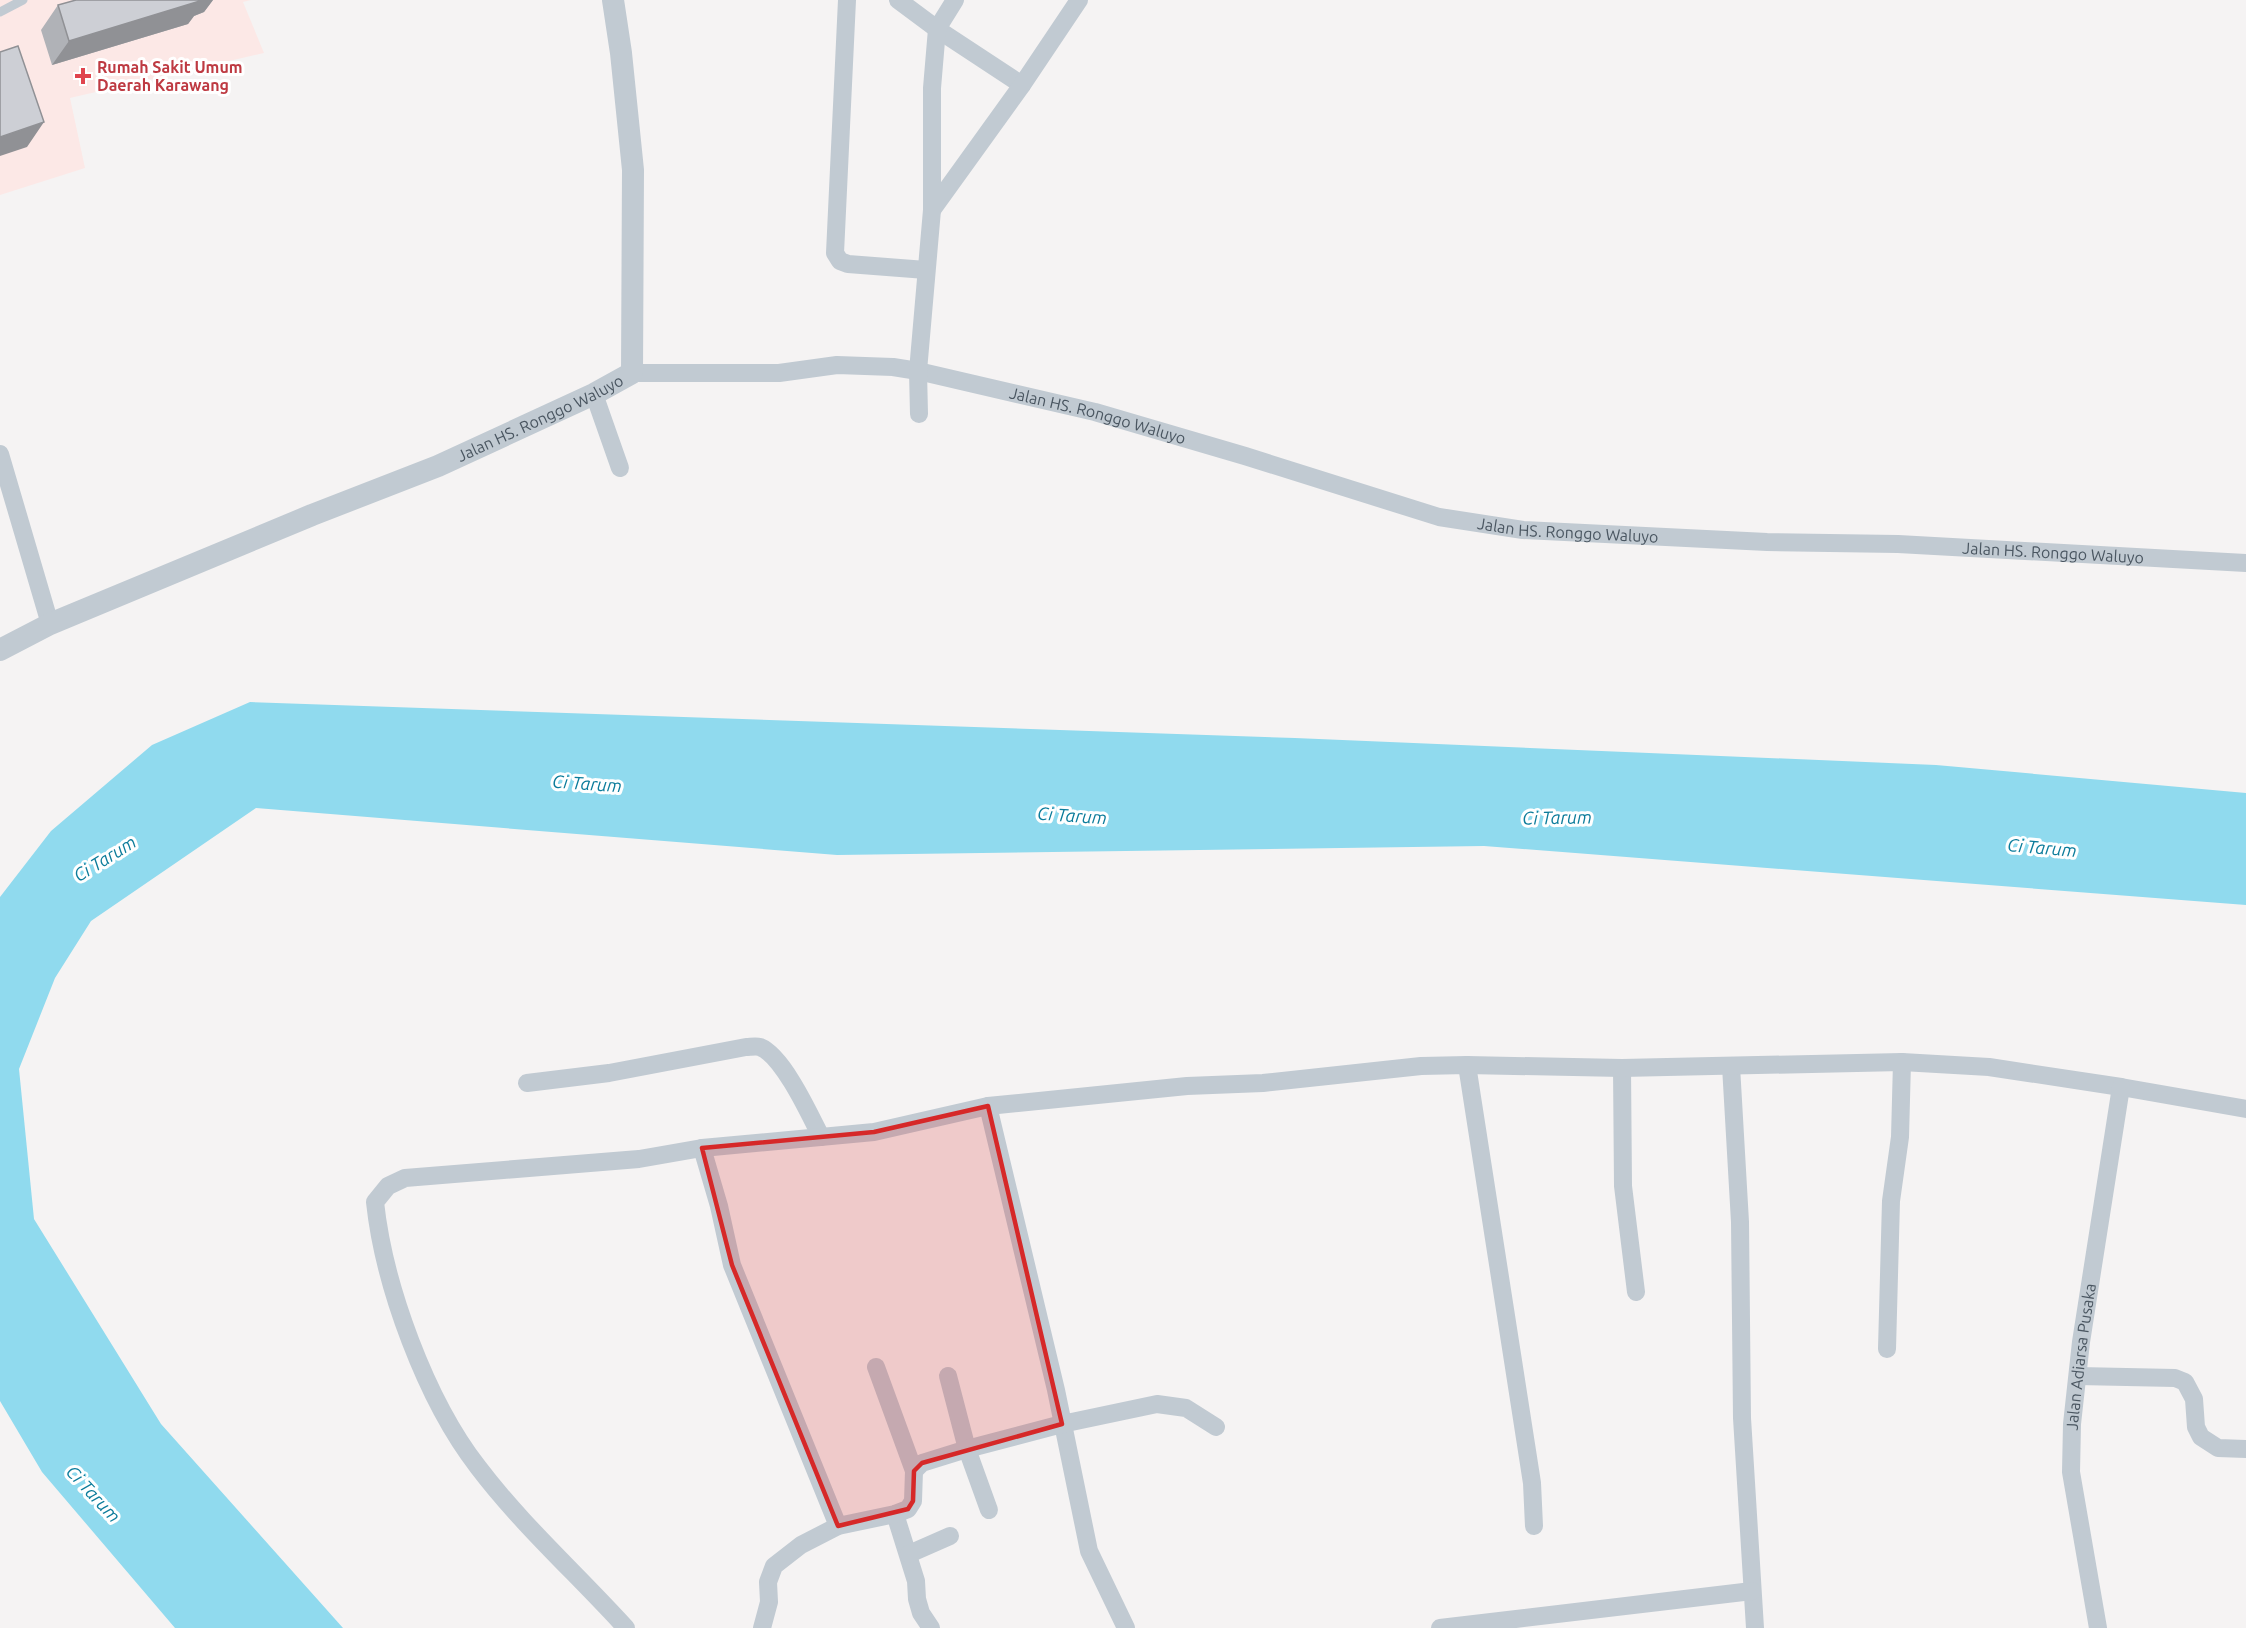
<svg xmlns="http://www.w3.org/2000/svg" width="2246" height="1628" font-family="Ubuntu,sans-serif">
  <rect width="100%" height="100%" fill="#f5f3f3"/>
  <path fill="#fce8e6" d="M0,0H251L243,2L264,53L70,98L85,168L0,195Z"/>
  <path fill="#90daee" d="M250,702L1295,738L1936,765L2246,793V905L1484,846L837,855L256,808L91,921L55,978L19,1069L34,1219L161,1424L343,1628H175L42,1472L0,1401V897L51,831L152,745Z"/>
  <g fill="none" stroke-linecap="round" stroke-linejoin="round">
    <path stroke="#c1cad2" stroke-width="9" d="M0,12L23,0"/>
    <g stroke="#c1cad2" stroke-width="18">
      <path d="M847,0L835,253L840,261L848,264L926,270"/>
      <path d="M898,0L937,29L1022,85"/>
      <path d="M932,210L1022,85L1079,0"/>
      <path id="s1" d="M632,373H779L837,365L893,367L918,371L1095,412L1245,456L1439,517L1523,530L1767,542L1898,544L2246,563"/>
      <path d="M594,394L620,468"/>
      <path d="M919,414L918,371L932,210V88L937,29L955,0"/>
      <path d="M0,454L50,624"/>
      <path d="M1467,1065L1532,1483L1534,1526"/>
      <path d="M1731,1066L1740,1222L1742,1418L1755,1628"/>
      <path d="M1622,1068L1623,1186L1636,1292"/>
      <path d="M527,1083L609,1073L746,1047C750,1047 756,1046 760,1047C783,1056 810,1115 821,1137"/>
      <path d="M988,1106L1056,1390L1089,1551L1126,1628"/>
      <path d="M702,1148L719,1206L732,1265L838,1526"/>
      <path d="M1887,1349L1891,1201L1900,1137L1902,1062"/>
      <path d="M948,1376L967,1449L989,1510"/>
      <path d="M2078,1376L2175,1378L2185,1382L2194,1399L2196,1427L2201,1437L2218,1448L2246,1449"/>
      <path d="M914,1471L922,1463L967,1449L1062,1424L1157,1404L1186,1408L1216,1427"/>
      <path d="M895,1514L916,1581L917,1599L921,1613L931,1628"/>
      <path d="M909,1554L950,1536"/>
      <path d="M626,1628C577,1574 522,1525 478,1467C426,1400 384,1286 375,1202L388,1186L405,1178L639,1159L702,1148L874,1132L988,1106L1187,1086L1263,1083L1421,1066L1467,1065L1622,1068L1902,1062L1989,1067L2121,1087L2246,1109"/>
      <path d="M762,1628L769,1602L768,1582L774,1566L801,1545L838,1526L895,1514L908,1509L913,1501L914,1471L876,1367"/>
      <path d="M1440,1628L1752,1591"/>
      <path id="s2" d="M2098,1628L2071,1472L2072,1424L2081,1342L2121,1087"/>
    </g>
    <path stroke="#c1cad2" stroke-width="22" id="s3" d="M0,650L50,624L312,515L438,466L594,394L632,373L633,170L621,53L613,0"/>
  </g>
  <path fill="#b0b2b7" d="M76,0H213L204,12L194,16L188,24L52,65L41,30L58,5Z"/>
  <path fill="#909195" d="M199,0H213L204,12L194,16L188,24L52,65L69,41Z
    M44,122L27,147L0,156V137Z"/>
  <path fill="#cdcfd5" stroke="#909195" stroke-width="1.5" d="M76,0H203L69,41L58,5Z
    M18,46L44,122L0,137V52Z"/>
  <path fill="#d62828" fill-opacity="0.2" stroke="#d62828" stroke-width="4.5" stroke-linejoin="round" d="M988,1106L1062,1424L922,1463L914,1471L913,1501L908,1509L838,1526L732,1265L702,1148L874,1132Z"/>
  <path fill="#e0444e" stroke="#fff" stroke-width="2" d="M80 67h6v6h6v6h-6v6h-6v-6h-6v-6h6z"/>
  <g text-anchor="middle" stroke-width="6" stroke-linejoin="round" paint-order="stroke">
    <g font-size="16" font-weight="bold" fill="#be3a42" stroke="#fff" text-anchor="start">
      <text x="97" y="73">Rumah Sakit Umum<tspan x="97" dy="18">Daerah Karawang</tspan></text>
    </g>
    <g font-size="16" fill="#4a5661" stroke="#fff">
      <text dy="6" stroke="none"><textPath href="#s1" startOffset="472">Jalan HS. Ronggo Waluyo</textPath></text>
      <text dy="6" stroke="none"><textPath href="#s3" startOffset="588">Jalan HS. Ronggo Waluyo</textPath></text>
      <text dy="6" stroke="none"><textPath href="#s1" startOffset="958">Jalan HS. Ronggo Waluyo</textPath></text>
      <text dy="6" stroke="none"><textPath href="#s1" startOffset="1444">Jalan HS. Ronggo Waluyo</textPath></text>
      <text dy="6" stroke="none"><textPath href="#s2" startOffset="274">Jalan Adiarsa Pusaka</textPath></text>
    </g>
    <g font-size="18" font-style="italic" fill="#0c7c9b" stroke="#fff">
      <text transform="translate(587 784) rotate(4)" y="6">Ci Tarum</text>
      <text transform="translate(1072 816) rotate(4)" y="6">Ci Tarum</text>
      <text transform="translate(1557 818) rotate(-1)" y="6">Ci Tarum</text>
      <text transform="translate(2042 848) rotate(5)" y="6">Ci Tarum</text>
      <text transform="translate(105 859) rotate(-32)" y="6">Ci Tarum</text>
      <text transform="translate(93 1494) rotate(47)" y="6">Ci Tarum</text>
    </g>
  </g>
</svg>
